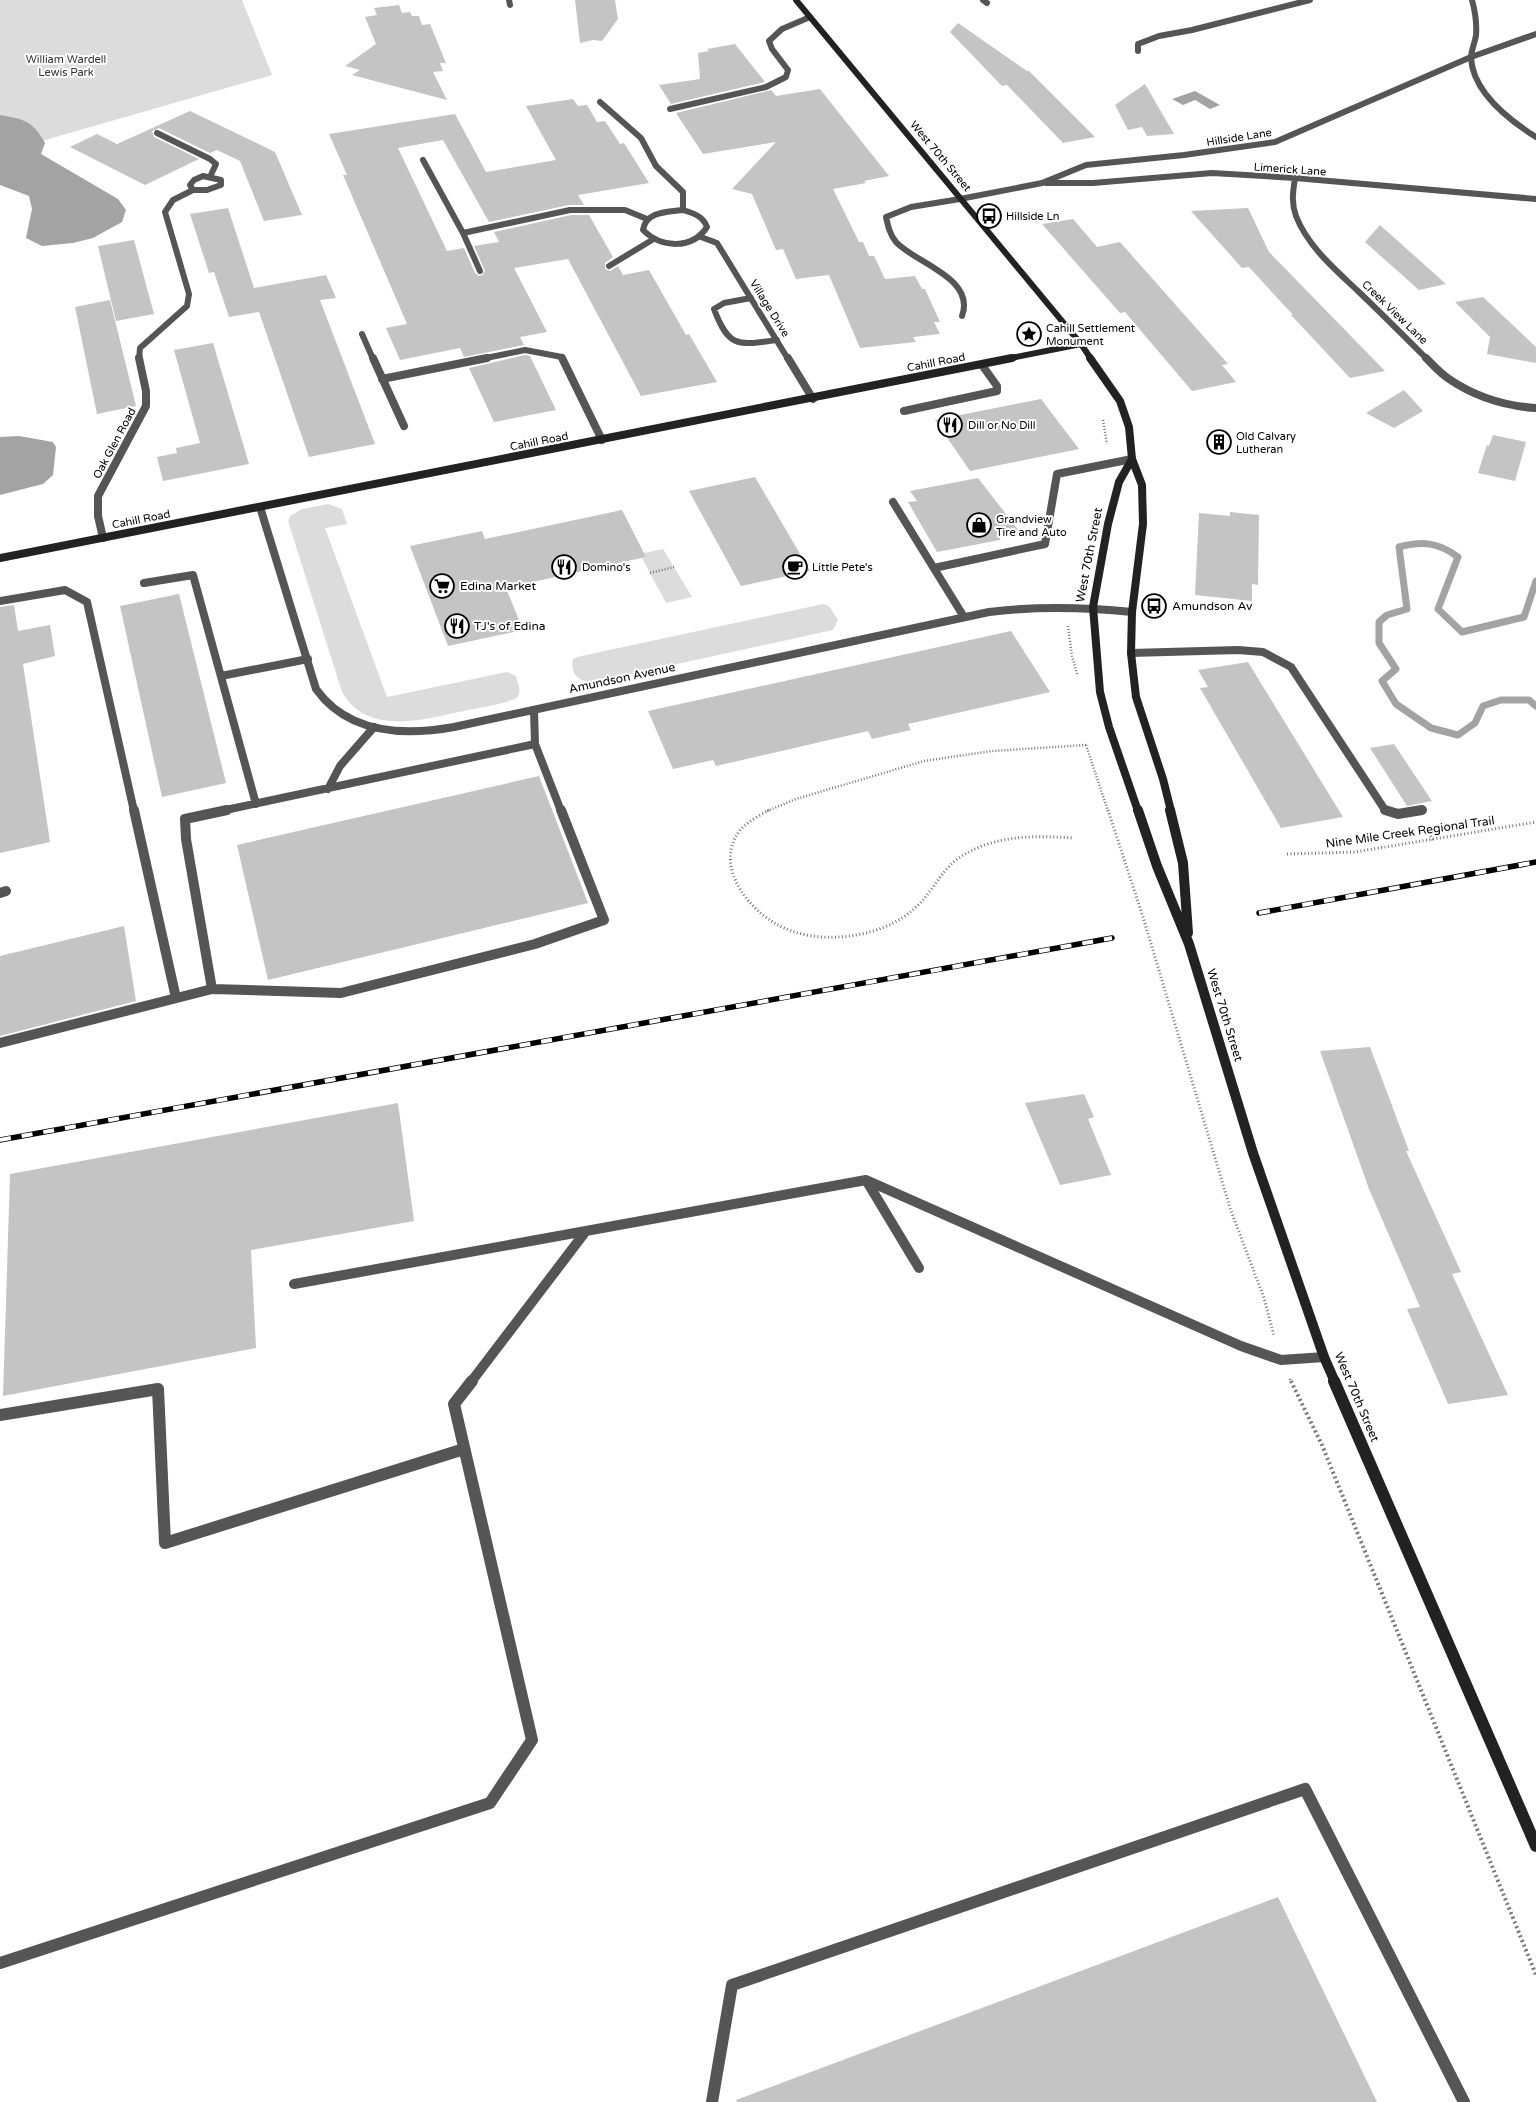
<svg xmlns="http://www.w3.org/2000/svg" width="1536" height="2102" font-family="'Varela Round',sans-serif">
  <rect width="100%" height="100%" fill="#fff"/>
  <path fill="#dcdcdc" d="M0,0H242L272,75L0,153Z
    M328,504L342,509L347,524L325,528L387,697L507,672L516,676C518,684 522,691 517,698C501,705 482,707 464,711C424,719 368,737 342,692L288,521L290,516L302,509Z
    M663,549L692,597L666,603L642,558L646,557L644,553Z
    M823,604L829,606L838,620L833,630L595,682C581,683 569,675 573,659L577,657Z"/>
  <path fill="#a3a3a3" d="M1195,91L1220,105L1210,109L1195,100L1183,105L1172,99Z
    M0,115C24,119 33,121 45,143L41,154L118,199L126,210L122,222L93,238L73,243L42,246L26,238L32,209L29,196L0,185Z
    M19,436L53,442L56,447L53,475L43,484L0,495V437Z"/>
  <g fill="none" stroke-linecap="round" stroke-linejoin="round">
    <path stroke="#a3a3a3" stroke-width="7" d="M1536,581L1524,617L1462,632L1438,609L1458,557C1438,542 1422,541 1399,547L1407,609L1387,615L1379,622V643L1396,669L1382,681L1396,704L1431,728L1458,735L1475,723L1483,706L1501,700H1529L1536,706"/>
  </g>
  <path fill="#c4c4c4" d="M575,0H615L618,19L602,41L593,40L580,43Z
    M399,5L402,13L410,12L412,16H419L422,25L430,24L446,63H440L443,71L433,72L447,100L352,75L360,70L345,66L376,44L365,17L377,15L374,8Z
    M958,23L1027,71H1029L1095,137L1063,143L1007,85L1002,86L950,32Z
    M735,44L765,82L671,104L659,85L700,79L698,53L709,51L707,49Z
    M1145,84L1174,134L1147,136L1142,127L1128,130L1115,105Z
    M820,89L889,176L864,181L866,183L833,189L859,242H863L869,256H874L885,279L915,276L922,289H925L940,322H934L940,334L913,337L916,342L860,348L829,275L796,279L783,249L776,250L752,194L732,189L776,142L703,154L676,113L771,90L776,96Z
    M573,99L578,106L587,105L597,122L605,121L620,144L624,143L649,183L578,195L584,205H569L489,222L443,140L398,148L447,251L464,248L475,273L479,276L482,275L485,271L474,246L499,242L494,232L571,215H589L613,257L605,263V269L610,271L618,266L623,275L649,270L686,335L689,334L717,382L641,396L568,259L514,268L547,332L520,337L524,345L464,357L460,348L400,360L386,328L407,324L343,175H347L329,134L455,114L486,172L556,160L526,106Z
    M190,111L275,152L302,215L264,221L240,161L217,150L210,153L159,128L152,131L154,137L199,159L145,185L70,147L97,134L117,144Z
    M228,208L254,288L326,275L336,298L320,300L375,444L309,457L259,312L229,317L214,272L209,273L190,214Z
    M1248,208L1269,252L1385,371L1350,378L1291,315H1293L1249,267L1242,268L1191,211Z
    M1073,219L1097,247L1120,242L1228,364L1222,365L1236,382L1192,391L1125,312L1120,313L1042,224Z
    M1380,225L1446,284L1419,290L1365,242Z
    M134,240L154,314L116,321L98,246Z
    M1483,297L1536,347V363L1487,354L1490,337L1455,302Z
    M110,300L136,406L97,414L75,307Z
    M213,343L249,464L163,481L157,457L177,453L176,448L200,443L174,350Z
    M525,355L530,356L556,410L494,422L469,368Z
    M1404,390L1423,411L1394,428L1366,413Z
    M1041,399L1079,449L970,471L935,420Z
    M1493,435L1526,442L1515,481L1478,473L1487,445L1489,446Z
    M755,477L810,571L741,586L689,491Z
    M978,478L1023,536L1001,534L1000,540L937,552L908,502L917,501L910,491Z
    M622,510L646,557L506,588L523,630L448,646L410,546L482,531L485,539Z
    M1230,512L1259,515L1258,585L1252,584V601L1195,595L1199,513L1230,516Z
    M179,594L226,783L162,797L120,606Z
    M14,605L18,631L50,625L55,656L23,664L50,842L0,853V607Z
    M1011,631L1050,692L908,724L911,730L872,739L868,731L716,766L713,760L673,769L648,711Z
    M1248,662L1343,817L1281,828L1200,688L1208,687L1198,670Z
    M1394,744L1432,801L1407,806L1370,748Z
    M539,776L588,903L268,980L237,845Z
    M124,926L136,1001L0,1036V956Z
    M1370,1047L1409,1151H1406L1461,1272L1452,1274L1508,1395L1448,1404L1407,1309L1420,1307L1369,1189L1320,1051Z
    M1084,1094L1094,1117L1088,1119L1111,1175L1060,1185L1025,1103Z
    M398,1103L414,1221L251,1250L256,1348L3,1396L10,1174Z
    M1278,1897L1377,2102H737L736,2100Z"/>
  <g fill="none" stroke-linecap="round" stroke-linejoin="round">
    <path stroke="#777" stroke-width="2.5" stroke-dasharray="1 2" stroke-linecap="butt" d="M1103,420L1107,444
      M650,573L674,567
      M1068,626L1072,656L1077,674
      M1086,745L1108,811
      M767,811L796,799L924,761L992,751L1086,745"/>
    <path stroke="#777" stroke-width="3" stroke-dasharray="1 2.5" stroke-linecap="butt" d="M769,810C760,815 749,821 741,829C710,867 753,917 789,930C810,938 834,939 856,935C881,931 905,920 922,901C934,888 942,871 956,860C990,835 1033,835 1073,838
      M1108,810L1143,917L1230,1208L1264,1298L1274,1336
      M1427,830L1433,840
      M1287,854L1355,852L1536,822
      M1290,1379L1291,1382"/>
    <path stroke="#777" stroke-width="4" stroke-dasharray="2 3" stroke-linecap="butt" d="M1291,1381L1322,1445L1536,1975"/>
    <path stroke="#555" stroke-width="6" d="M983,0L987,3
      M600,102L641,138L656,166L683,192V210
      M670,109L766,87L786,77L788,70L772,49L769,41L782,29L810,17
      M157,133L210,159L216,164L210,177
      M423,160L463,233L570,210H625L647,219
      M203,176L221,180V185L207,190H193L190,185L194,180Z
      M960,199L911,207L886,217C888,226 890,235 896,242C915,263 976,278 962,316
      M683,210C693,213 703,216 707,227C692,250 661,248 643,230C646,211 668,212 683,210Z
      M463,233L480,271
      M609,266L652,240
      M751,298L724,303L714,309C729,349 739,345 777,340
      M362,334L373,359
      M481,359L525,350L562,357L563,359"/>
    <path stroke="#555" stroke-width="8" d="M373,358L404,426
      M562,358L602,440
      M382,379L487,358
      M904,411L997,391V386L982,365
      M893,502L964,617
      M934,568L1045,544L1057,474L1132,459
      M144,583L193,575L256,804
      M0,601L65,590L87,602L134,811
      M1131,653L1238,650L1263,652L1291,667L1385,810L1389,811
      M221,676L308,659
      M535,744L561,811
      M328,789L340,766L374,727
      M221,811L535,744L534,710
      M1415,811L1422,810"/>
    <path stroke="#555" stroke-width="10" d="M134,810L176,998
      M1385,810L1398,814L1422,810
      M0,893L6,891
      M212,989L341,993L535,944L604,920L561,810
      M0,1043L212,989L186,839L185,819L227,810
      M866,1180L919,1268
      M294,1284L866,1180L1241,1346L1281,1360L1324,1357
      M471,1382L586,1231"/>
    <path stroke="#555" stroke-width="12" d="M0,1415L158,1389L165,1543L464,1449
      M0,1963L490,1803L532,1740L454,1404L472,1381
      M712,2102L732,1985L1305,1789L1464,2102"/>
    <path stroke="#555" stroke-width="6" d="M509,0L510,5
      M1472,0C1475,11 1477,23 1476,35C1475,43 1471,50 1471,58C1473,93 1509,120 1536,137
      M1138,51V44L1159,36L1192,30L1310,0
      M1295,178C1293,192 1291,202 1296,216C1308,247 1336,270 1359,292C1382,314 1405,337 1427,359
      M1046,183H1093L1212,173L1295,178L1536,199
      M960,199L1042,183L1086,165L1184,155L1275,142L1471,57L1536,34
      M701,237L717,243L788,359
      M139,359L140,348L187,306L189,294L165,212L173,200L193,190"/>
    <path stroke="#555" stroke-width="8" d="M788,358L813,399
      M1426,358C1433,365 1440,373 1449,379C1474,396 1505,406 1536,408
      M260,507L316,689C348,734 404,736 454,727L989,612C1037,606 1084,607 1132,612
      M103,538L98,516V496L146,406V391L139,358"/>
    <path stroke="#222" stroke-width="6" d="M796,0L1081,344L1091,359
      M1006,359L1081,344"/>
    <path stroke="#222" stroke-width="8" d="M1090,358L1120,401L1129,427L1132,459L1142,485L1143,524L1132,612L1131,653L1136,697L1163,779L1171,811
      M1132,459L1119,482L1108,524L1093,607L1100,692L1109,727L1138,811
      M0,558L1012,358"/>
    <path stroke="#222" stroke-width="10" d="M1138,810L1157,866L1189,944L1253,1153L1324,1357L1335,1382
      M1170,810L1183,863L1188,933"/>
    <path stroke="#222" stroke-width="12" d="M1334,1381L1536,1846"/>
    <g stroke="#000" stroke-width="5.5">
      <path id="rail" d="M1259,913L1536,862
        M0,1140L1112,938"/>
    </g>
    <use href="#rail" stroke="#fff" stroke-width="4" stroke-dasharray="11" stroke-linecap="butt"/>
  </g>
  <defs>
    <g id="bus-ring" transform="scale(1.25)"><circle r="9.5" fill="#fff" stroke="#000" stroke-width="1.5"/><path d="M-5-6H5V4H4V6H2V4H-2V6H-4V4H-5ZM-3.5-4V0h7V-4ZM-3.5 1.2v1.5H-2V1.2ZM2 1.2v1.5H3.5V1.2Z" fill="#000"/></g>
    <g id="sight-ring" transform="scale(1.25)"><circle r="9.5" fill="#fff" stroke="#000" stroke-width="1.5"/><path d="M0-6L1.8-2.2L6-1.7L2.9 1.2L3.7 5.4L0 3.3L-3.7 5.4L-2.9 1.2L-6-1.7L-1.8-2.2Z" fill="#000"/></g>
    <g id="restaurant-ring" transform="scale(1.25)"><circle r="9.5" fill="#fff" stroke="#000" stroke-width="1.5"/><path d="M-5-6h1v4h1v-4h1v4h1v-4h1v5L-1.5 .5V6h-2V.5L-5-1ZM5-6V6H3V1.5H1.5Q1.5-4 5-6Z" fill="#000"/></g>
    <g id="building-ring" transform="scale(1.25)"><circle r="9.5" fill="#fff" stroke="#000" stroke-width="1.5"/><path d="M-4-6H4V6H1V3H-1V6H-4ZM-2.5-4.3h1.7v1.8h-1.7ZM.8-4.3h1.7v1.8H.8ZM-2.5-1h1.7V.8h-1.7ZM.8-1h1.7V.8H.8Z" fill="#000"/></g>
    <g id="shop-ring" transform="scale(1.25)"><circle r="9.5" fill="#fff" stroke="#000" stroke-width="1.5"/><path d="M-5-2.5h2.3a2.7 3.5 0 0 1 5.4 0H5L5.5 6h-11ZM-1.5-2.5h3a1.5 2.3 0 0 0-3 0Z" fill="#000"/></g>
    <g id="cafe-ring" transform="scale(1.25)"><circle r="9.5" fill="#fff" stroke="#000" stroke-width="1.5"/><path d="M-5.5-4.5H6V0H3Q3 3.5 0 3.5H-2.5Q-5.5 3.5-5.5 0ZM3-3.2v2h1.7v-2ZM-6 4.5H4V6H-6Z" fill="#000"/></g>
    <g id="supermarket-ring" transform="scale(1.25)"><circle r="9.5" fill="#fff" stroke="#000" stroke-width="1.5"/><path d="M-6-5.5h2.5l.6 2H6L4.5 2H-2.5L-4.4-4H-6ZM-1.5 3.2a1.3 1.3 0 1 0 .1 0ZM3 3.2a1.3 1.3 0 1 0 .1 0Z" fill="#000"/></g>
  </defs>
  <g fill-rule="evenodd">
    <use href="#bus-ring" x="989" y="216"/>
    <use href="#sight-ring" x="1029" y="334"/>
    <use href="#restaurant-ring" x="950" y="425"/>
    <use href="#building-ring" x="1219" y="442"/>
    <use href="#shop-ring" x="979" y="525"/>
    <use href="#restaurant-ring" x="564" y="567"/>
    <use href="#cafe-ring" x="795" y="567"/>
    <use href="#supermarket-ring" x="442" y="586"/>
    <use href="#bus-ring" x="1154" y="606"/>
    <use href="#restaurant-ring" x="457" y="626"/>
  </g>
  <g text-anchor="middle" stroke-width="4" stroke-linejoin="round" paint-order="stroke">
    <g font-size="11" fill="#333" stroke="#fff">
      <text x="66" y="63">William Wardell<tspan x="66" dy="13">Lewis Park</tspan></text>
    </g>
    <g font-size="11" fill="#000" stroke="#fff">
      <text transform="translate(1239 137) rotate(-9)" y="4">Hillside Lane</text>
      <text transform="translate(941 156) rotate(50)" y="4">West 70th Street</text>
      <text transform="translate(1290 169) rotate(4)" y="4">Limerick Lane</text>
      <text transform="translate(770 308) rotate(58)" y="4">Village Drive</text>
      <text transform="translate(1395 312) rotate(44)" y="4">Creek View Lane</text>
      <text transform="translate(936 362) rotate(-11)" y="4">Cahill Road</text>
      <text transform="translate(539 441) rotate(-11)" y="4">Cahill Road</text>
      <text transform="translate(114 443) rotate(-62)" y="4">Oak Glen Road</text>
      <text transform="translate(141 519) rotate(-11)" y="4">Cahill Road</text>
    </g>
    <g font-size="11" fill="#000" stroke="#fff" text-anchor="start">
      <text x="1006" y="220">Hillside Ln</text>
      <text x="1046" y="332">Cahill Settlement<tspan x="1046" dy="13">Monument</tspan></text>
      <text x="968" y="429">Dill or No Dill</text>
      <text x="1236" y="440">Old Calvary<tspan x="1236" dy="13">Lutheran</tspan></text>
      <text x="996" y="523">Grandview<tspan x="996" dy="13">Tire and Auto</tspan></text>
      <text x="582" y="571">Domino's</text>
      <text x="812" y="571">Little Pete's</text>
    </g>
    <g font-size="12" fill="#000" stroke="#fff">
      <text transform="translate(1089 555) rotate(-79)" y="4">West 70th Street</text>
      <text transform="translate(622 678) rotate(-12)" y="4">Amundson Avenue</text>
      <text transform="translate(1410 832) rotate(-8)" y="4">Nine Mile Creek Regional Trail</text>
      <text transform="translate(1225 1015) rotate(73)" y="4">West 70th Street</text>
      <text transform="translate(1357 1397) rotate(67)" y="4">West 70th Street</text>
    </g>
    <g font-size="12" fill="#000" stroke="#fff" text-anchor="start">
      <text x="460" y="590">Edina Market</text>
      <text x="1172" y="610">Amundson Av</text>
      <text x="474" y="630">TJ's of Edina</text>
    </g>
  </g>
</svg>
